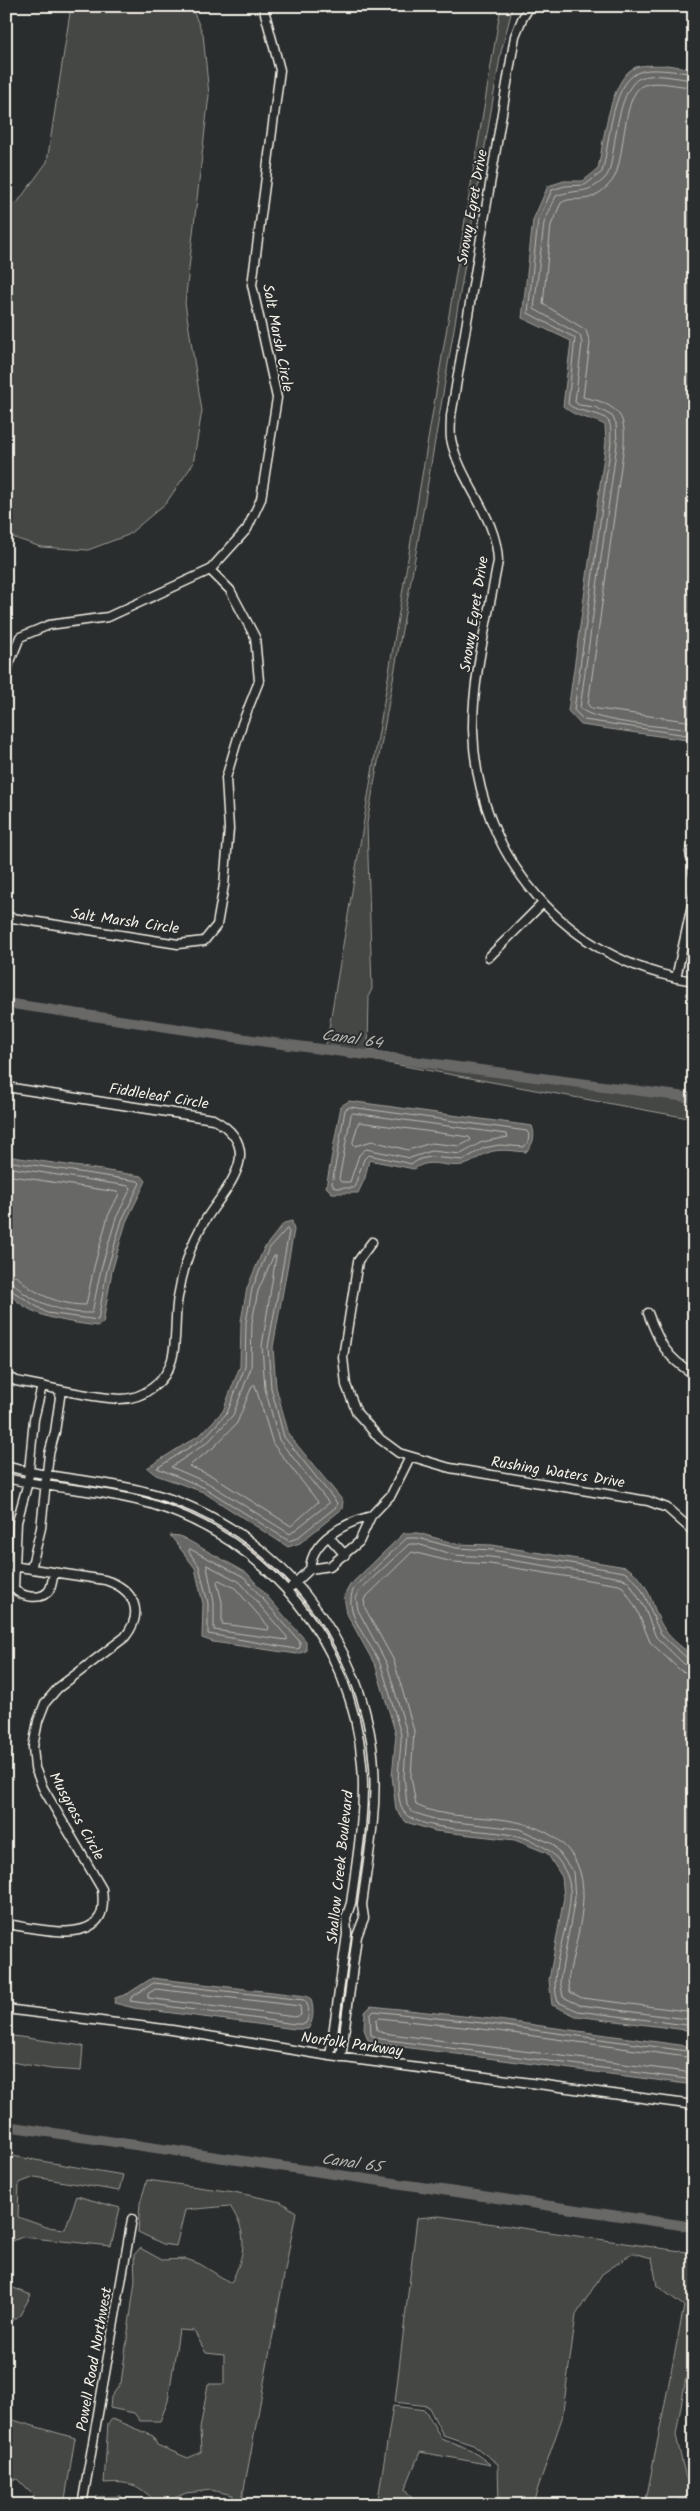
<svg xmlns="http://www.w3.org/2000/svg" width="700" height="2511" font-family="Kalam,sans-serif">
  <rect width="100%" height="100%" fill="#2a2d2e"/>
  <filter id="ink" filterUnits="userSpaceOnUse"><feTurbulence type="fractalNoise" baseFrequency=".02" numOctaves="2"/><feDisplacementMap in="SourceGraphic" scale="10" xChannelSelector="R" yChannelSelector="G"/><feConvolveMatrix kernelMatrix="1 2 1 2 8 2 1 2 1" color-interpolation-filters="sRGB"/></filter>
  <g filter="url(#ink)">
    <path fill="#444645" stroke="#9c9c96" d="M71,6H191L203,34L209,95L185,303L202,411L193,464L166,503L128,535L88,550L41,547L6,535V205L17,203L47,162Z
      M501,6H513L501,52L417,547L367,823L372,989L369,995L368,1050L694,1100V1119L355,1057L352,1050L326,1046Z
      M6,2035L83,2046L81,2071L51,2069L6,2061Z
      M6,2155L123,2175L119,2191L35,2177L19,2183L18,2217L46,2227L65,2229L77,2196L120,2208L111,2246L22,2237L6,2244Z
      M147,2180L234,2192L281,2202L296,2212L241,2505H232L233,2495L211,2490L186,2493L159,2505C139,2485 132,2481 104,2483L108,2424L112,2419L153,2436L157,2445L188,2458L201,2452L200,2429L208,2384H224V2355L206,2353L194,2331L179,2330L168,2401L160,2421H140L134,2413L110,2408L111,2397L121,2383L135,2281L134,2255L140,2248L162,2260L186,2259L200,2264L231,2283C245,2254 249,2235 230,2206L185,2210L176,2246L163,2244L138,2232L140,2203Z
      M439,2216L694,2253V2331L676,2435L686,2479L694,2480V2500H679V2505H645L684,2306L657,2286L652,2258L633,2253L602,2274L576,2315L562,2418L532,2505H499L498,2464L473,2445L443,2435L428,2406L395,2402L417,2218Z
      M6,2285L31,2295L20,2315L6,2326Z
      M393,2406L425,2410L441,2438L471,2450L491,2465L420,2452L405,2489L417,2505H377Z
      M6,2418L75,2438L64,2505H39L40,2502L17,2479L6,2481Z
      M121,2496L130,2505H95L96,2497Z"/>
    <path fill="#676866" stroke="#9f9f9a" d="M667,65L694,69V741L581,725L568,711L606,442L605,425C588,416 577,419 563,406L571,341L522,318L533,220L548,186L564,181H583L598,169C603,145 610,76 636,67C645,64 658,66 667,65Z
      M349,1101L532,1126C536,1137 533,1144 526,1152C513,1151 499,1148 487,1153C479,1156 472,1164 463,1165C444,1168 431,1157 414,1169L369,1160L365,1178L358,1193H332L326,1187L341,1106Z
      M6,1156L142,1176L146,1181L126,1222L112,1271L103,1323L97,1326C63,1321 29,1318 6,1290Z
      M292,1221L294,1230L273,1347L276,1387L289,1435L343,1501L342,1509L300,1543L288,1547L203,1492L156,1475L147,1468L201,1434L223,1411L240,1366L241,1321L247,1288L264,1248L284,1223Z
      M404,1533H418L457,1544L492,1545L626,1567C653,1583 650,1608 665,1630C671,1640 685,1649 694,1657V2031L576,2016L552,2005L549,1980L564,1897L562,1877L547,1853L515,1840L435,1831L406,1822L396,1810L392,1776L396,1735L376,1667L347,1614L344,1596L350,1585Z
      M170,1535L180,1536L247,1573L306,1641V1651L297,1654L213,1642L202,1638L203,1604L195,1568Z
      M152,1978L306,1996L311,1999C314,2010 314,2020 308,2029H295L134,2008L114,2003L115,1998L127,1994Z
      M371,2006L491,2019L694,2047V2085L380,2044L368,2040L364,2029L365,2012Z"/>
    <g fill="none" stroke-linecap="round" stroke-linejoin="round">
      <path stroke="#bcbab4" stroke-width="1" d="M694,73C679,73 650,66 637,73C610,87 610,145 602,172L585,185L565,186L552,190L538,221L528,313L575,338L568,404C578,414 603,411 609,422C612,427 610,438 611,443L574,710L584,720L694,736
        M694,80C679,79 654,72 640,78C621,87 616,133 613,152C611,160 611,172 605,178C587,196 577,188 556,196L544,223L534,309L580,335L582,343L575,402L579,405L595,407L612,416L616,423L617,444L580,708C594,723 670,727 694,730
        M694,87C678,87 660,80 644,85C621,93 626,164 612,181C606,189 593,199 583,199C575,200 568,198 561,203L551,225L543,304L586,330L590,343L583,397C588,399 594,399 599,401C623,411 625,420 624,445L588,705L591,708L694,722
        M350,1107L527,1131L529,1135L528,1142L524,1147L499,1145L484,1148L463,1160L431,1157L420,1159L412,1164L368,1155L364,1159L354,1188H335L332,1184L345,1110Z
        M353,1113L506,1134L508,1137L482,1142L461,1154L431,1151L410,1158L366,1149L359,1155L350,1182H341L339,1179L351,1115Z
        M359,1122L469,1137L471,1140L460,1146L431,1143L408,1150L372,1141L355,1146L353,1143Z
        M6,1161L138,1181L140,1183L122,1220L107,1270L98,1320L47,1313L6,1287
        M6,1167L129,1186L131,1188L116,1218L101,1269L92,1313C69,1314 45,1306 25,1294C18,1289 16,1282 6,1281
        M6,1175L117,1192L119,1194L108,1216L94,1267L86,1305C66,1305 46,1299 29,1287C21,1281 18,1274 6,1274
        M287,1229L289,1232L268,1347L271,1388L284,1437L337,1503L336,1507L297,1538L289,1541L205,1488L157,1468L204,1438L227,1413L245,1367L246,1322L252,1289L268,1250Z
        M276,1256L262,1346L265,1389L279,1440L329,1503L290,1534L208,1483L171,1467L208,1442L233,1415L251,1368L252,1322L258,1291L273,1257Z
        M255,1385L273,1444L318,1502L291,1526L212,1476L189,1466L214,1447L237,1423L252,1386Z
        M190,1549L244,1577L300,1642V1648L296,1649L208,1634V1603L199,1566L189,1552Z
        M207,1565L240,1582L287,1637V1640L214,1630V1603Z
        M219,1580L235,1588L269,1627L268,1630L222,1624V1602L217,1582Z
        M694,1660L688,1659C680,1651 666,1642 660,1632C649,1611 646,1584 624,1572L492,1550L456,1548L418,1538H407L354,1588C341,1614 372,1642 381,1666C387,1682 391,1700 396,1717C397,1723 400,1729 401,1735C402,1754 389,1808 411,1818C459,1842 541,1814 567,1875C581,1909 545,1964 558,2002L578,2011L694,2026
        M694,1667L684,1664L656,1637L644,1607L629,1582L622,1578L491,1557L455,1555L417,1544H409L359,1591L356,1598L358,1610L387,1664L407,1733L404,1776L407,1805L412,1812L437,1820L519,1829L553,1844L573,1872L575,1898L560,1980L563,1997L580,2005L694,2020
        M694,1674L681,1671L650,1642L637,1610L623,1587L619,1585L490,1564L453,1562L412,1552L364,1599L365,1608L394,1661L414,1731L411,1776L416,1805C441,1817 472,1816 499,1819C544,1824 585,1845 583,1898C582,1925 573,1954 568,1980L570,1992L582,1998L694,2012
        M154,1983L304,2000C310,2005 310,2018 305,2024H295L130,2001L131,1998Z
        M156,1989L300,2006L301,2015L295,2017L148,1998V1994Z
        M694,2052L491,2024L374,2011L370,2015L371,2035L381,2039L694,2080
        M694,2058L490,2030L379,2018L376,2020L377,2030L383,2033L694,2073"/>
      <path stroke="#676866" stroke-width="10" d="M6,1003L267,1042L694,1098
        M6,2126L694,2227"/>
      <g stroke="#f4f1e8" stroke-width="11">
        <path id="minor" d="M530,6L522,19L515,36L451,416C451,423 450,432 451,439C460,483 497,516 498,561C489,613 472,679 473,730C476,857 568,963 694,981
          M6,680L9,664L20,637L49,625L108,617L210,570L247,529L261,499L277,398L252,285L280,70L263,6
          M690,852L694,874
          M6,917L178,944L204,941L217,925L224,885L229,829L226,778L242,724L259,681L255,637L230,590L210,570
          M489,957L543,903
          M676,978L694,896
          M6,1087L213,1119C272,1151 219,1193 200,1229C189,1249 182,1274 178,1297C172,1330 183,1366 152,1388C143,1395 132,1399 120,1399C85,1397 50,1387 16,1381L6,1376
          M372,1242L358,1261L343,1357L346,1385L357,1413L380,1439L399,1453L450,1468L648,1501L667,1508L694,1532
          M648,1313C659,1342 666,1358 694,1374
          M42,1386L34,1419L28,1482L17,1522L14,1588C22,1598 43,1601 50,1589C52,1584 53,1577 54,1572
          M6,1466C55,1480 107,1480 155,1494C275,1528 366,1641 374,1766C377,1813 368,1859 362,1905L364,1918L357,1936L341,2058
          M6,1478C54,1489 104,1490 151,1504C267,1539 353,1643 362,1764C366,1810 357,1858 351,1903L346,1918L347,1934L330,2056
          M329,1537L345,1555
          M6,1565L105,1580C134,1589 145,1612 125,1637L58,1688L45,1703L38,1721L33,1747L35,1768L43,1788L102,1889C103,1898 104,1908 100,1916C86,1943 30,1927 6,1924
          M31,1569L41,1528L49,1454L55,1432L61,1390
          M310,1569C312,1539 345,1523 371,1516
          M292,1586L310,1569L330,1566L359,1542L371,1516L391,1495L410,1457
          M6,2009L172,2030L330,2056L694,2105
          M82,2505L132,2219"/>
      </g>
      <use href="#minor" stroke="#2a2d2e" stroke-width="8"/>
    </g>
  </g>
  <g text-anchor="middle" stroke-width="4" stroke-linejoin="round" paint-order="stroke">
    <g font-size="15" fill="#f4f1e8" stroke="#2a2d2e">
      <text transform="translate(472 207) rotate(-80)" y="5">Snowy Egret Drive</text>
      <text transform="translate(278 338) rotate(79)" y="5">Salt Marsh Circle</text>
      <text transform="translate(474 614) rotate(-81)" y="5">Snowy Egret Drive</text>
      <text transform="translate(125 921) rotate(8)" y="5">Salt Marsh Circle</text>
      <text transform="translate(159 1096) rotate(9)" y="5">Fiddleleaf Circle</text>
      <text transform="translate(558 1472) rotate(9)" y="5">Rushing Waters Drive</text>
      <text transform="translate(77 1816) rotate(61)" y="5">Musgrass Circle</text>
      <text transform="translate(340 1867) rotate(-84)" y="5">Shallow Creek Boulevard</text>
      <text transform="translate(352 2044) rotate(8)" y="5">Norfolk Parkway</text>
      <text transform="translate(94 2359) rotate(-80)" y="5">Powell Road Northwest</text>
    </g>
    <g font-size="16" font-style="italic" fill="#b5b3ae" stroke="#2a2d2e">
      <text transform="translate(352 1038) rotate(8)" y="6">Canal 64</text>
      <text transform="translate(352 2162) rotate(8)" y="6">Canal 65</text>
    </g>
  </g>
  <rect width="700" height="2511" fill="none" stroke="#2a2d2e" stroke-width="25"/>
  <rect x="12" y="12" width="675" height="2486" fill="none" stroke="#f4f1e8" stroke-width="2" filter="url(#ink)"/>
</svg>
